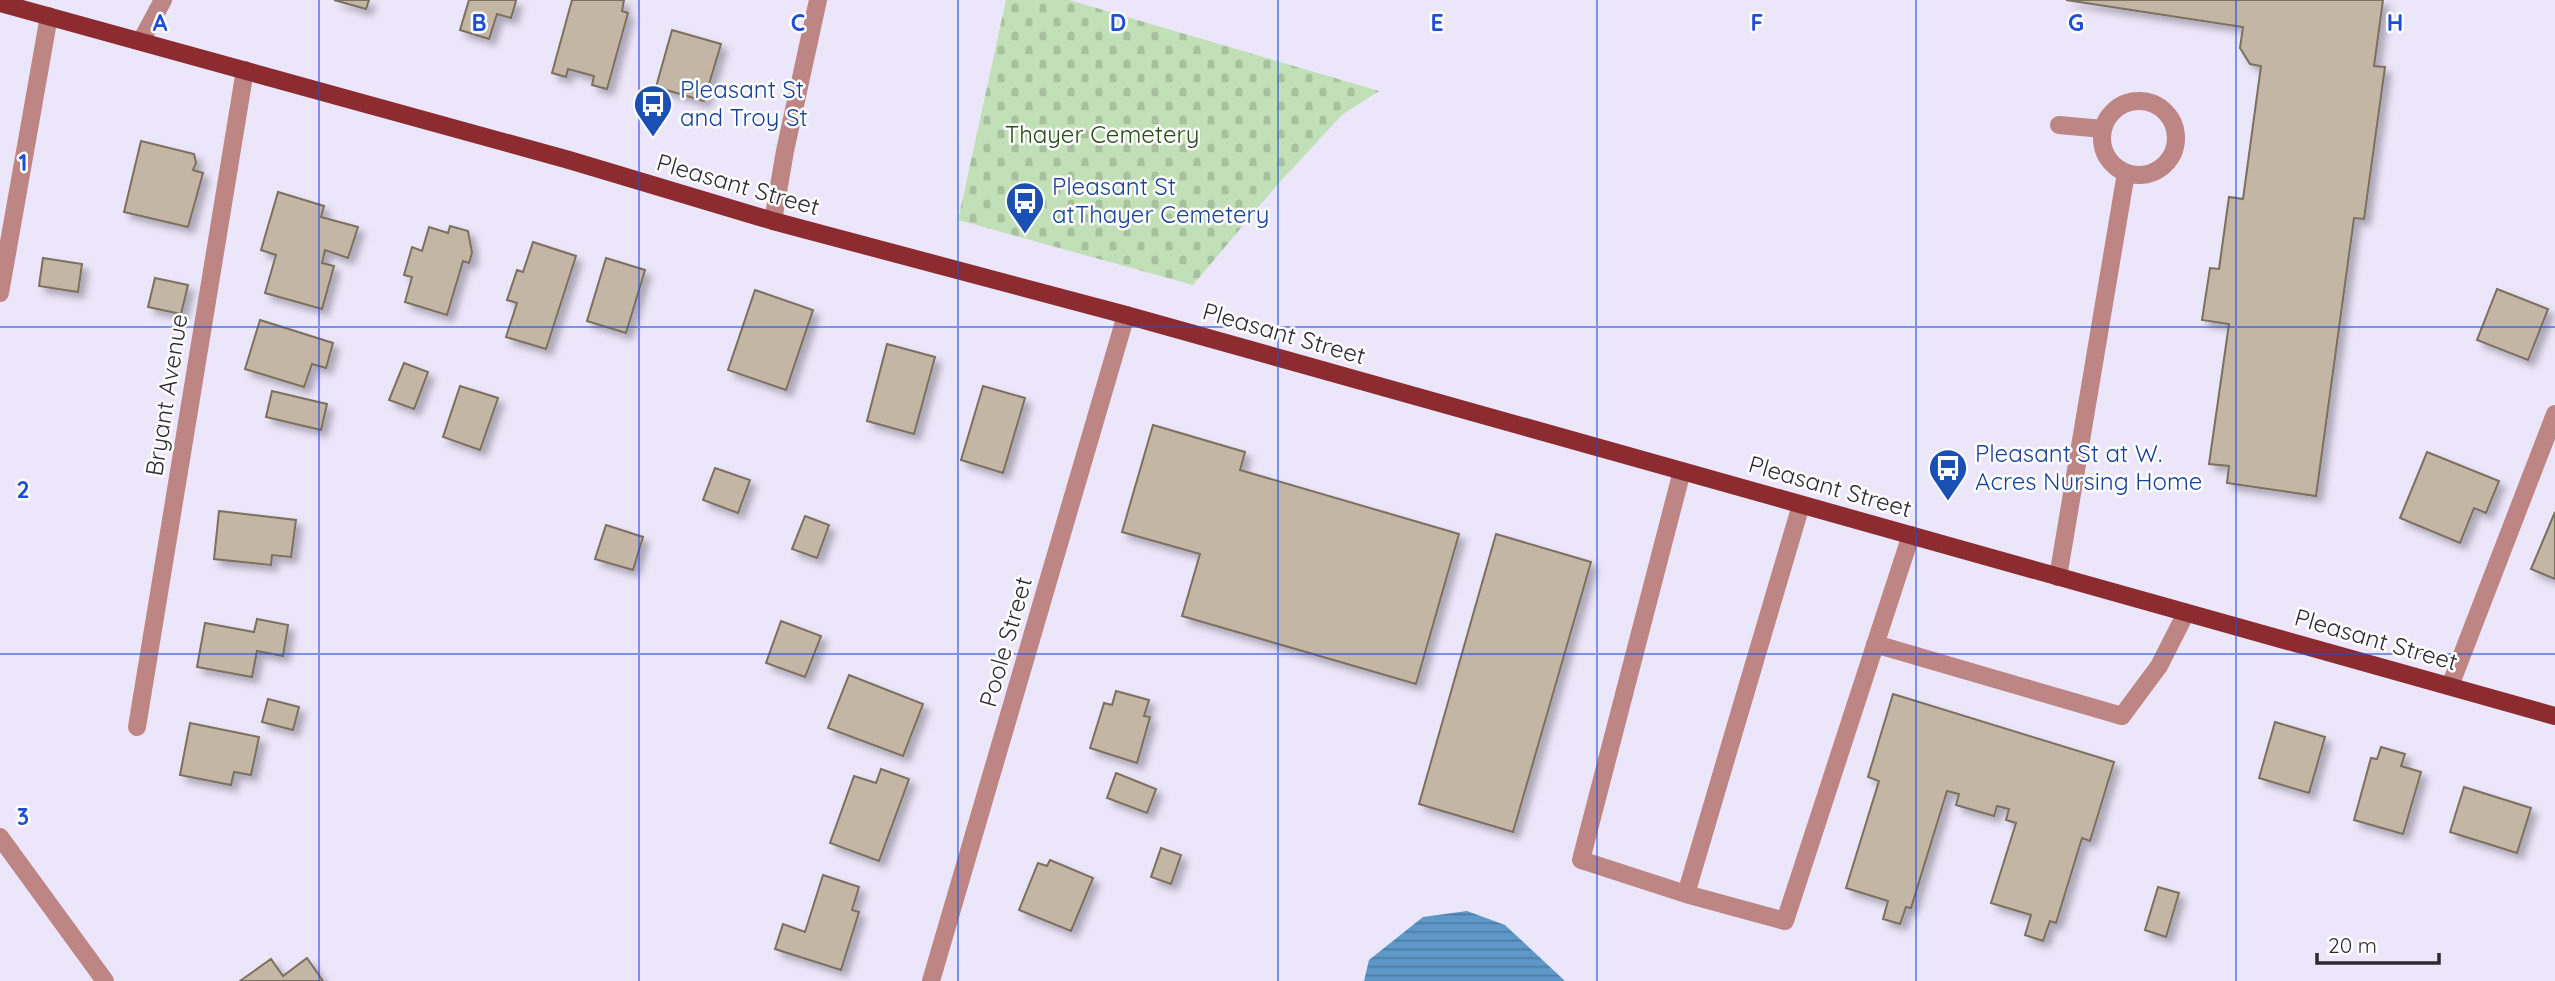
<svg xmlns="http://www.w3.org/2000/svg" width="2555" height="981" font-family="Quicksand,sans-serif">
  <defs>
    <pattern id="cemetery-stones" width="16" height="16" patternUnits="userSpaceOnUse" patternTransform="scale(1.75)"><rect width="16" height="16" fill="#c2e0b7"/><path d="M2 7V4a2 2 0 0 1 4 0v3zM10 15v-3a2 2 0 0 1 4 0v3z" fill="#a7c09e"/></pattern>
    <pattern id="water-rules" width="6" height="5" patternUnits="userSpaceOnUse" patternTransform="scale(1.75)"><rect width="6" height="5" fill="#5e98c8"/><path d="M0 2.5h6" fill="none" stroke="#4e7ca3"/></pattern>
    <filter id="shadow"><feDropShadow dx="6" dy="6" stdDeviation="3.5" flood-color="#0004"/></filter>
  </defs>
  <rect width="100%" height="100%" fill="#ece6fa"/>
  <path fill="url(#cemetery-stones)" d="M1006,0H1069L1379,91L1342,115L1277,185L1193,285L958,220Z"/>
  <path fill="url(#water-rules)" d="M1467,911L1505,925L1565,981H1364L1369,960L1423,917Z"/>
  <path fill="#c3b6a5" stroke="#7b6f5f" stroke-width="2" filter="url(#shadow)" d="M334,0H369L366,9Z
    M469,0H514L516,1L511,18L497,14L489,39L460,30Z
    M572,0H624L622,11L628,13L607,89L592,85L594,76L568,69L566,77L552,73Z
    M2066,0H2383L2374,66L2385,67L2364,219L2354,218L2316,496L2227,483L2229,466L2209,464L2229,324L2202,320L2210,268L2219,269L2229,197L2243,199L2261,66L2250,64L2240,48L2243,27Z
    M672,30L721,44L704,101L656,87Z
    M141,141L194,154L196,163L193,170L203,173L188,227L124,212Z
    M278,192L324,206L321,217L358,227L348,258L325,250L322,263L334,266L322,309L265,293L276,255L261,250Z
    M450,226L468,231L472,253L469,263L463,261L447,315L405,302L412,277L404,275L412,247L422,251L429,227L448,233Z
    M533,242L576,256L546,349L506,337L517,303L507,300L517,270L523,272Z
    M43,258L82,264L78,292L39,286Z
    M606,258L645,270L626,333L587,321Z
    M155,278L188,285L181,314L148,307Z
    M2497,289L2548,309L2528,360L2477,340Z
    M755,290L813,310L786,390L728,370Z
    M260,320L333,343L326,368L312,364L304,387L245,369Z
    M887,344L935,357L914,434L867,421Z
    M404,363L428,372L414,409L389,400Z
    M460,386L498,398L480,450L443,437Z
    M983,386L1025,398L1003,473L961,460Z
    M272,391L327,404L321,430L266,417Z
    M1153,425L1245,452L1240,470L1459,534L1416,684L1182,616L1200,554L1122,532Z
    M2427,452L2499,481L2486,513L2474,508L2460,543L2400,518Z
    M715,468L750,480L738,513L703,500Z
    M219,511L296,520L291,557L272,555L271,565L214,559Z
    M2555,512V579L2531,569Z
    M805,516L829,525L817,558L792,549Z
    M606,525L643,537L633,570L595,559Z
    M1496,534L1591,562L1513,832L1419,804Z
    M257,619L288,625L283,656L257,651L252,677L197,667L205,623L254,632Z
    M781,621L821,636L805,677L766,663Z
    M849,675L923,704L903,756L828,728Z
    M1116,691L1149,700L1144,716L1150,717L1137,763L1090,748L1104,703L1112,705Z
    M1893,694L2114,762L2090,841L2082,838L2056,923L2050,921L2043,941L2025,935L2031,915L1991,903L2016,823L2006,820L2009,809L1997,806L1994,816L1956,805L1959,794L1947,791L1911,908L1906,907L1900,924L1883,919L1888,901L1846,888L1879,781L1868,777Z
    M268,699L299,707L293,730L262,722Z
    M2275,722L2325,737L2309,793L2259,778Z
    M190,723L259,737L251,775L234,772L231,785L180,775Z
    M2381,747L2405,754L2401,766L2421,772L2403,834L2354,820L2371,758L2377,759Z
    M881,769L909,779L879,861L830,843L854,776L876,783Z
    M1116,773L1156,789L1147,813L1107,798Z
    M2464,787L2531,808L2517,853L2450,832Z
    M1161,848L1181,855L1171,884L1151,877Z
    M1050,860L1093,878L1071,931L1019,910L1038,863L1047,866Z
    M823,875L859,887L852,910L859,912L841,970L775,949L783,924L805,932Z
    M2158,887L2179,893L2166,937L2145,930Z
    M307,958L323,981H240L271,959L283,976Z"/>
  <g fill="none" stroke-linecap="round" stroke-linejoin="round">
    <path stroke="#bd8583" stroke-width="18" d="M141,41L163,0
      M2102 138a37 37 0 1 1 74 0a37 37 0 1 1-74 0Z
      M2059,125L2103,129
      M773,221L785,151L818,0
      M0,293L49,16
      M1682,471L1581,860L1686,894L1785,921L1911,535
      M2058,577L2126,173
      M1875,644L2122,716L2159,666L2186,613
      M2450,686L2555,414
      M137,727L245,70
      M0,837L105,981
      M1686,894L1801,505
      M931,981L1126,315"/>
    <path stroke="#8c2b30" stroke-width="18" d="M0,3L569,160L773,221L1126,315L2555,716"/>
  </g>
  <path fill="none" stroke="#1d4ed8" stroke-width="2" stroke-opacity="0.55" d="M319,0V981M639,0V981M958,0V981M1278,0V981M1597,0V981M1916,0V981M2236,0V981M0,327H2555M0,654H2555"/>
  <defs>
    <g id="bus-pin" transform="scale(2.0125)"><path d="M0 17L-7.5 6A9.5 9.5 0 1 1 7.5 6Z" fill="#1a4fb4" stroke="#fff"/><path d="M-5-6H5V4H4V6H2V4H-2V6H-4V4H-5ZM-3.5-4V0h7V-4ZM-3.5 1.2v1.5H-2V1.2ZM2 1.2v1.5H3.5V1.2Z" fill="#fff"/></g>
  </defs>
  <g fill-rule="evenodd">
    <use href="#bus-pin" x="653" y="104"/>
    <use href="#bus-pin" x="1025" y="201"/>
    <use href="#bus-pin" x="1948" y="468"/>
  </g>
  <g text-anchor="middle" stroke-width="5" stroke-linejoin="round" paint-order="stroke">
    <g font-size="24" fill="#164399" stroke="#fff" text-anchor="start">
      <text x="680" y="98">Pleasant St<tspan x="680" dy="28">and Troy St</tspan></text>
      <text x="1052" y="195">Pleasant St<tspan x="1052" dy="28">atThayer Cemetery</tspan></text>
      <text x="1975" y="462">Pleasant St at W.<tspan x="1975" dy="28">Acres Nursing Home</tspan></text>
    </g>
    <g font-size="24" fill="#264e13" stroke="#fff">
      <text x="1102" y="143">Thayer Cemetery</text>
    </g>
    <g font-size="24" fill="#2d2a32" stroke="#fff">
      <text transform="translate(738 185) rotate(16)" y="8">Pleasant Street</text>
      <text transform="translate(1284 334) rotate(16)" y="8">Pleasant Street</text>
      <text transform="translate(167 395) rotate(-81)" y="8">Bryant Avenue</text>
      <text transform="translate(1830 487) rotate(16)" y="8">Pleasant Street</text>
      <text transform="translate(2376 640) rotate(16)" y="8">Pleasant Street</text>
      <text transform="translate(1006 642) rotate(-74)" y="8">Poole Street</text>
    </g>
  </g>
  <g font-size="23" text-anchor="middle" font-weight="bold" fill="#1d4ed8" stroke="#fff" stroke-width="5" stroke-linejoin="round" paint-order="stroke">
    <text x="160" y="31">A</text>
    <text x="479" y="31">B</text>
    <text x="798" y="31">C</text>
    <text x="1118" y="31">D</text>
    <text x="1437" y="31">E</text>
    <text x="1757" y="31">F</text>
    <text x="2076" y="31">G</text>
    <text x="2395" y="31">H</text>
    <text x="23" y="171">1</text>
    <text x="23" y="498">2</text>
    <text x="23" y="825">3</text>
  </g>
  <path d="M2317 953v10h122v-10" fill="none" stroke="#2d2a32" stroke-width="3.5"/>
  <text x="2328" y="953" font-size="21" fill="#2d2a32" stroke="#ffffff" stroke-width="5" paint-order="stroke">20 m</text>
</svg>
